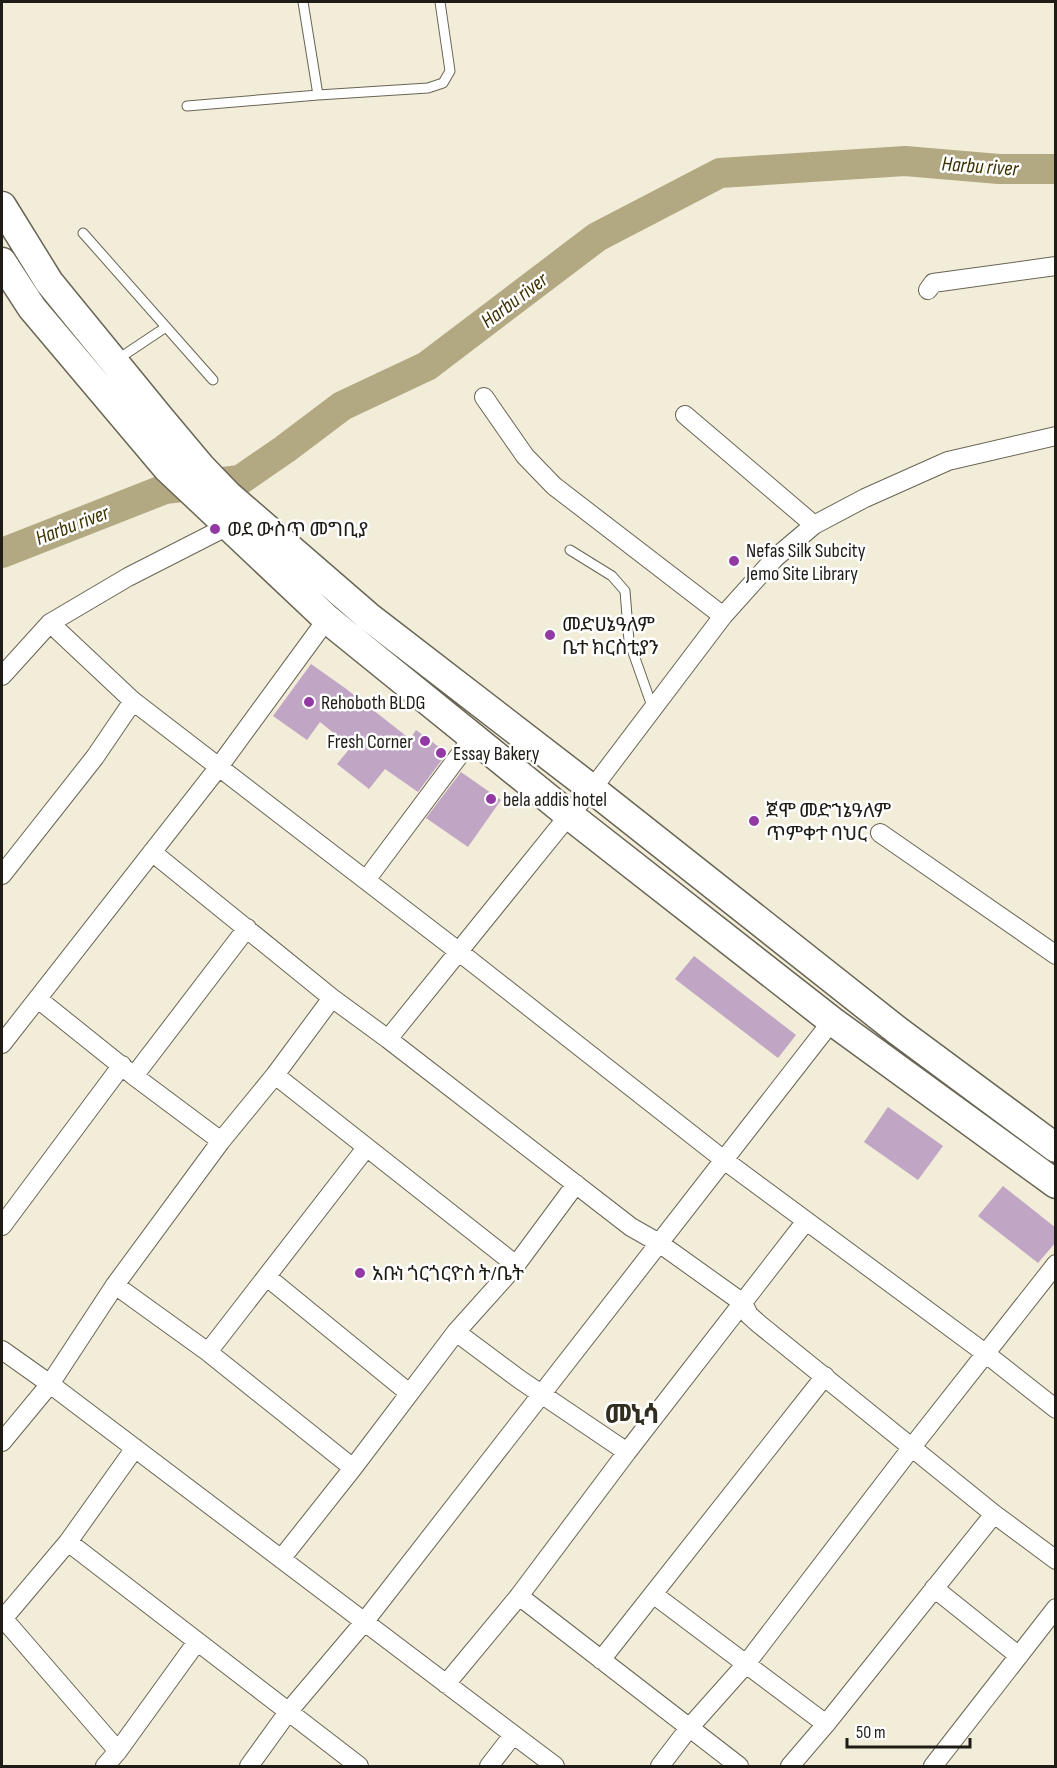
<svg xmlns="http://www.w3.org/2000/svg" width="1057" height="1768" font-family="'Sofia Sans Condensed','Noto Sans Ethiopic',sans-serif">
  <rect width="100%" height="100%" fill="#f2edd9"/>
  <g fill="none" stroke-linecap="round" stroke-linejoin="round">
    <path stroke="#b2a881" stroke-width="30" d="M2,553L165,489L240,480L285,449L342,406L427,366L597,237L720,173L905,161L999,169H1056"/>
  </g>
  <path fill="#c0a5c5" d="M311,664L345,688L410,739L416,730L447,753L418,792L385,769L369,789L337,764L351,747L320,722L307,740L273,716Z
    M461,772L501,800L468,847L426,818Z
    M694,956L796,1035L778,1058L675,979Z
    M888,1107L943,1146L918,1180L864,1142Z
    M1003,1186L1056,1228V1242L1038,1263L978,1216Z"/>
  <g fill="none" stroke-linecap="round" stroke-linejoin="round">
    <g stroke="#696554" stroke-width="11">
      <path id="service" d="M303,2L318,95
        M187,106L318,95L428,88L443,83L450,71L440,2
        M83,233L213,380
        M118,359L166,327
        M570,550L612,576L625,591L629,641L653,709"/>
    </g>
    <g stroke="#696554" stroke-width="20">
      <path id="minor" d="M928,290L933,283L1056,266
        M484,397L525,456L554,486L723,616
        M685,415L814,525
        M50,623L133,701L458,951L724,1160L985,1353L1056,1409
        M2,676L50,623L128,577L228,526L236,519
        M880,833L1056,955
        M152,852L332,998
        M2,875L95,757L133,701
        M366,880L473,737
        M38,999L134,1076L221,1141
        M388,1039L631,1227L659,1243L743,1303L749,1315L759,1324L994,1514L1056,1560
        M2,1044L218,768L327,619
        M275,1075L516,1265
        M134,1076L247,928
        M2,1226L122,1065
        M267,1277L409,1393
        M115,1285L208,1352L353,1468
        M2,1350L50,1384L555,1766
        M208,1352L366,1148
        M2,1442L50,1384L115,1285L221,1141L275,1075L332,998L388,1039L569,815L592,789L723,616L775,558L814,525L865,498L948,461L1056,436
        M135,1448L68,1542L359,1766
        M627,1452L806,1221
        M281,1559L353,1468L456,1332L516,1265L576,1184
        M934,1588L1019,1656
        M653,1594L826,1724
        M519,1596L739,1766
        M2,1617L118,1751
        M3,1619L68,1542
        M601,1660L825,1376
        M446,1684L519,1596L627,1452L519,1379L456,1332
        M105,1766L118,1751L196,1643
        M249,1766L288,1712L365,1621L832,1021
        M489,1766L513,1735
        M660,1766L689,1728L746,1664L912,1447L1056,1264
        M790,1766L826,1724L994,1514
        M933,1766L1056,1608"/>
    </g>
    <g stroke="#696554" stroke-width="31">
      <path id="primary" d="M2,206L49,282L160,418L201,467L228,495L369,617L592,789L898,1031L1056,1148
        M2,262L32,308L167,468L327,619L569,815L832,1021L1056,1184"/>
    </g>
    <use href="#service" stroke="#fff" stroke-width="9"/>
    <use href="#minor" stroke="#fff" stroke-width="18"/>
    <use href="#primary" stroke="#fff" stroke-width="28"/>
  </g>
  <g fill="#9339a4" stroke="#fff" stroke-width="2">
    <circle cx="215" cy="529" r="6"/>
    <circle cx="734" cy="561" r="6"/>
    <circle cx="550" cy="635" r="6"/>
    <circle cx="309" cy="702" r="6"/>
    <circle cx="425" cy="741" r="6"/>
    <circle cx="441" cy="753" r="6"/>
    <circle cx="491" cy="799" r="6"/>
    <circle cx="754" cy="821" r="6"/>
    <circle cx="360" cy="1273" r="6"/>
  </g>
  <g text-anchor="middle" stroke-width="5" stroke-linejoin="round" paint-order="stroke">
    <g font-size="20" fill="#1e1c15" stroke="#fff" text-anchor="start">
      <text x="227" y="536">ወደ ውስጥ መግቢያ</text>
      <text x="746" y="557">Nefas Silk Subcity<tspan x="746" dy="23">Jemo Site Library</tspan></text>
      <text x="562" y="631">መድሀኔዓለም<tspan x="562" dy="23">ቤተ ክርስቲያን</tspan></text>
      <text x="321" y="709">Rehoboth BLDG</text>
      <text x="413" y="748" text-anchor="end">Fresh Corner</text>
      <text x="453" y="760">Essay Bakery</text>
      <text x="503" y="806">bela addis hotel</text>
      <text x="766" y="817">ጀሞ መድኀኔዓለም<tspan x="766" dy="23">ጥምቀተ ባህር</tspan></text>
      <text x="372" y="1280">አቡነ ጎርጎርዮስ ት/ቤት</text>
    </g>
    <g font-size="21" font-style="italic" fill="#3c3100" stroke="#fff">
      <text transform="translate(980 166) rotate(4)" y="7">Harbu river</text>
      <text transform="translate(514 300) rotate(-37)" y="7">Harbu river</text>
      <text transform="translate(72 525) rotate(-21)" y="7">Harbu river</text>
    </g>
    <g font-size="26" font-weight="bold" fill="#322e1f" stroke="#fff">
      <text x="632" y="1423">መኒሳ</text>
    </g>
  </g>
  <rect width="1057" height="1768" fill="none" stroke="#1e1c15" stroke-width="6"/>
  <path d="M847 1738v9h123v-9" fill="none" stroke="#1e1c15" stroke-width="3"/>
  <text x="856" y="1738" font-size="18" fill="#1e1c15" stroke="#ffffff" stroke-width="4.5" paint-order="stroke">50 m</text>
</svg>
